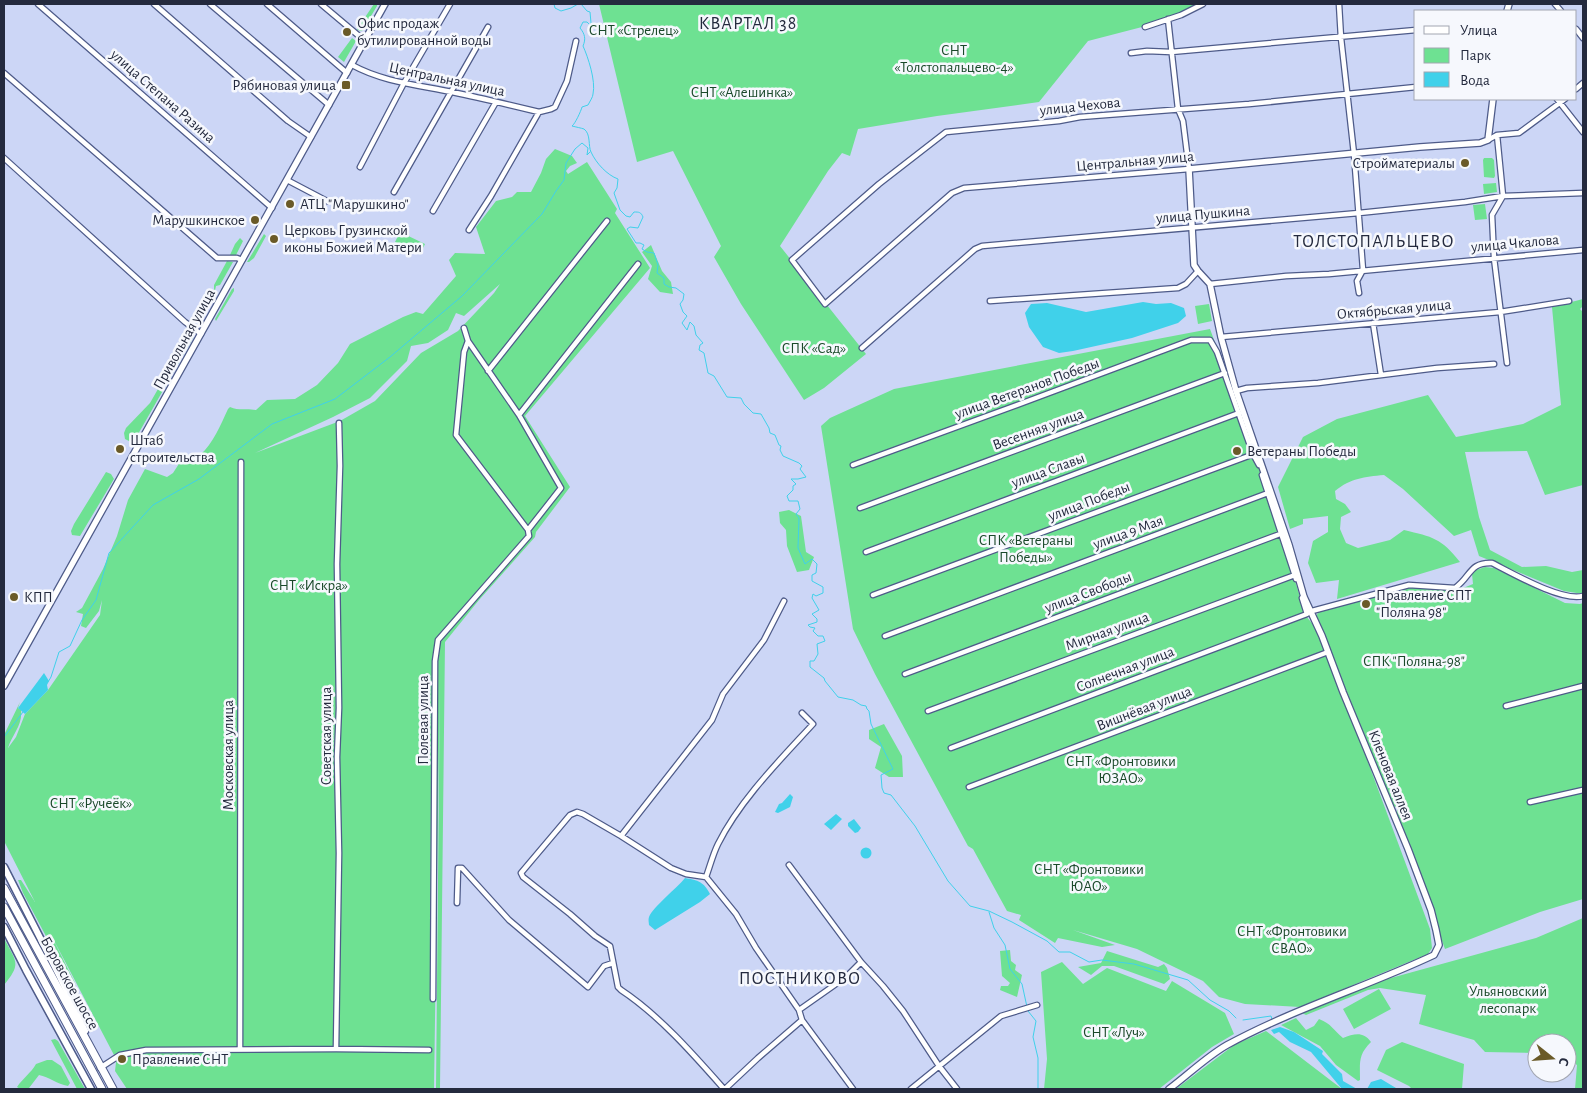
<svg xmlns="http://www.w3.org/2000/svg" width="1587" height="1093" font-family="'Alegreya Sans',sans-serif">
  <rect width="100%" height="100%" fill="#ccd6f6"/>
  <path fill="#6ee192" fill-rule="evenodd" d="M374,4H377V6L362,31L358,30L357,29Z
    M599,4H1206L1169,20L1088,41L1039,102L937,116L858,129L850,156L842,153L828,171L780,246L866,354L824,388L804,400L741,304L714,257L721,246L673,151L637,162Z
    M352,38L356,41L344,62L338,57Z
    M555,149L572,156L577,163L570,166L566,171L568,174L587,162L617,209L615,213L650,268L525,416L570,487L536,532L535,537L479,600L445,642L440,1089H436L440,675L434,1089H127L115,1071L117,1054L114,1055L49,931L75,983L77,995L96,1024L93,1031L91,1029L64,970L23,893L18,880H21L35,902L4,841V735L20,702L18,708L21,710C23,725 12,735 8,748L16,737L25,714L48,690L100,615L102,600L99,611L86,628L81,626L83,614L76,612L82,608L103,569L117,536L128,500L145,469L167,477L173,473L184,456C189,457 196,458 200,455C213,444 221,424 228,409L230,407C239,411 246,408 256,410L267,400L295,399L317,385L338,363L350,344L403,317L416,312L423,314L456,276L449,260L455,253L485,254L476,227L496,201L512,197L517,192H531L541,173L546,159ZM500,284L494,293L458,331L421,353L375,401L340,421L255,453L333,417L370,398L407,361L411,346L428,343L448,330L456,313L464,316Z
    M1484,158H1492L1494,160L1495,176L1494,178L1484,177L1483,160Z
    M1496,183L1497,192L1484,194L1483,184Z
    M1485,204L1487,219L1475,220L1473,205Z
    M400,232L425,244L420,254L395,242Z
    M264,234L266,236L254,258L249,262H247Z
    M240,238L243,241L236,255H230L235,244Z
    M651,245L662,271L671,282L673,294L660,292L648,279L652,266L642,252Z
    M227,261L233,262L220,285L216,286L214,295L211,297V293L214,290V285Z
    M234,288V291L216,321L215,319L232,289Z
    M1583,299V306L1580,309L1583,312V485L1545,495L1527,451L1465,452L1479,517L1490,550L1522,567L1546,566L1572,572L1583,570V594L1564,591L1479,556L1471,530L1454,536L1403,489L1384,475C1364,477 1351,478 1335,491L1336,499L1345,504L1351,512L1341,517L1340,529L1346,543L1358,548L1390,540L1404,530C1433,537 1441,538 1460,562L1337,599L1339,580L1316,583L1308,563L1313,541L1328,532V516L1303,519V524L1290,529L1278,487L1303,437L1337,419L1428,395L1456,437L1523,424L1561,405L1552,307Z
    M1209,304L1212,321L1198,324L1195,306Z
    M1210,329L1251,440L1306,616L1320,633L1430,929L1432,948L1428,954L1300,1007L1245,1004L1219,997L1203,981L1137,949L1073,930L1115,945L1102,947L1058,938L1055,943L1019,920L1021,915L1007,911L973,849L968,846L875,674L853,629L821,426L830,418L894,389Z
    M190,333L194,336L133,443L125,439L124,433L126,428L150,403Z
    M106,472L111,474L114,479L80,536L72,535L71,531L74,524Z
    M789,510L801,516L806,552L814,557L809,570L797,572L787,546L786,530L780,523L779,512Z
    M1485,567L1494,568L1565,603L1580,604L1583,603V899L1540,912L1445,949L1396,815L1398,808L1393,806L1316,616L1320,610L1404,587L1424,586L1456,591L1473,584L1472,574L1476,570Z
    M884,724L902,756L903,777H889L875,768L881,747L869,739V730Z
    M1583,918V1089H1575L1577,1065L1567,1058V1043H1537V1053L1485,1052L1474,1040L1419,1024L1426,995L1380,988L1368,990L1306,1015L1302,1013L1380,981L1536,938Z
    M4,938C16,962 22,963 4,985Z
    M1010,950L1011,961L1016,965L1015,970L1022,975L1017,997L1000,990L1001,986H1008L1010,983L1002,976L1000,951Z
    M1107,951L1158,967L1164,964L1167,968L1170,979L1164,984L1114,966H1102L1091,975L1078,967L1101,963Z
    M1062,962L1083,984L1107,968L1166,991L1172,981L1225,1013L1234,1034L1212,1047L1159,1089H1044L1047,1059L1041,972Z
    M1379,989L1391,1009L1354,1029L1343,1009Z
    M1296,1018L1306,1030L1314,1026L1319,1019C1332,1024 1333,1030 1343,1038C1354,1034 1363,1031 1371,1042C1358,1055 1360,1062 1360,1080L1358,1081L1336,1065L1320,1046L1281,1025Z
    M1266,1031L1342,1089H1176L1234,1045Z
    M55,1039L58,1041L85,1089H77L51,1040Z
    M1402,1042L1464,1064L1462,1089H1412L1409,1086L1377,1070L1386,1050Z
    M47,1060H52L61,1066L70,1083L68,1086C57,1084 49,1077 39,1075L29,1088L30,1089H20L17,1087C23,1078 31,1073 36,1064Z"/>
  <path fill="#40d1ea" d="M1143,302L1156,304L1171,303L1184,308L1186,316L1178,323L1132,338L1073,351L1059,353L1043,347L1029,327L1025,313L1031,304L1047,303L1086,312Z
    M44,673L49,681L47,685L48,690L25,714L18,708Z
    M790,794L793,797L790,807L778,813L775,812L779,804L782,803Z
    M836,814L842,819L831,830L824,824Z
    M854,819L861,828L858,832L855,833L848,826V823Z
    M860.5 853a5.5 5.5 0 1 1 11 0a5.5 5.5 0 1 1-11 0Z
    M685,878C698,880 704,882 710,894L700,902L655,930L649,925C649,923 648,920 649,917C653,907 677,888 685,878Z
    M1280,1027L1294,1032L1323,1051L1322,1054L1342,1074L1343,1081L1357,1089H1342L1311,1052L1290,1042L1279,1032L1274,1034L1271,1030Z
    M1381,1079L1396,1088L1398,1089H1367L1371,1082Z"/>
  <g fill="none" stroke-linecap="round" stroke-linejoin="round">
    <path stroke="#40d1ea" stroke-width="1" d="M554,4L555,8L561,11L571,8L578,4
      M581,4L587,11L590,12L591,23L590,25L587,22H583L580,28C585,34 586,39 583,46C588,57 596,81 593,94C593,97 590,101 588,105L582,107C581,111 575,124 572,126C576,127 581,128 584,129C591,134 588,146 591,152C596,163 607,175 618,179L617,188L614,193L620,210L626,216L630,217L634,212C639,212 641,212 643,217L638,228L630,227L627,229L636,243H640L644,245L642,249L647,252L654,253L658,265L657,273L664,278V284L669,287L676,288L684,294L683,300L680,304L683,312L687,316L682,323L687,330L690,322L694,326L696,335L703,343L700,345L699,350L704,353L708,373L714,376L727,397L741,398L744,404L753,413L761,414L769,428L770,433L775,435L779,445L781,446L780,450L783,456L799,463L802,466L800,469L806,477L798,479H791L796,484L793,486V490L787,496L789,501H798L800,509L796,514L799,518L798,548L805,564L812,559L817,564L816,573L812,575V581L823,587V593L816,596L813,594L812,598L819,610L812,614L817,619V622L808,625L810,627L815,628L813,631L818,636H823L825,641L817,644L818,654L814,661H810V667L824,678L825,681L838,697L853,700L861,705L866,706L867,709L869,711L871,724L893,769L881,775L882,788L884,793L891,795L915,826L948,881L970,906L989,911L1012,922L1047,941L1059,952H1070L1089,962L1102,960L1134,964L1188,980L1210,1000L1229,1011L1236,1018
      M48,682L51,677L59,652L70,646L82,620L96,600L109,553L153,505L199,479L272,424L335,399L390,357L462,296L542,214L556,191L564,180L566,163L575,149L582,143L588,148L587,155L590,152
      M4,737L23,712
      M989,912L994,928L1005,945L1010,969L1022,984L1027,1007
      M1028,1011L1036,1021L1033,1037L1038,1058V1089
      M1243,1020L1271,1016L1272,1019"/>
    <g stroke="#4e5b89" stroke-width="7">
      <path id="minor" d="M38,4L272,208
        M154,4L288,121L311,137
        M210,4L329,105
        M267,4L347,73
        M321,4L365,41
        M1339,4L1341,38L1354,154L1363,270L1357,281L1359,293
        M1555,4L1561,11
        M1168,19L1178,109L1183,121L1189,169L964,188L952,193L825,304L792,260L879,184L946,132L1059,121L1080,117L1249,104L1416,87
        M1145,27L1181,15L1203,4
        M1576,29L1583,38
        M1131,53L1147,51L1171,52L1416,30
        M352,65C383,82 418,85 452,92C481,98 510,105 539,112L551,109L555,107L567,81L576,41
        M4,73L217,258H237L242,260
        M1576,89L1583,83
        M1557,99L1583,132
        M1497,135L1503,196L1492,215L1494,258L1507,363
        M1488,140L1497,135L1519,133L1565,99
        M4,158L185,322L201,334
        M360,167L404,83L450,4
        M287,180L327,201
        M394,192L488,27
        M433,211L496,102
        M469,230L491,196L539,112
        M1210,284L1286,276L1329,274L1583,250
        M990,301L1178,288L1186,284L1198,271
        M1373,323L1381,375
        M1221,337L1500,312L1569,301
        M468,341L464,352L456,435L528,530
        M862,348L975,249L982,246L1359,213L1465,202L1503,196L1583,193
        M488,371L607,221
        M1236,391L1247,388L1318,383L1437,368L1494,364
        M519,415L638,264
        M853,465L1017,405L1191,340H1210L1217,352L1253,454L1259,465
        M1262,475L1296,579
        M860,508L1225,373
        M866,552L1239,413
        M873,595L1254,454
        M1312,611L1409,585L1455,588C1471,577 1469,562 1492,563C1512,573 1562,602 1583,596
        M885,636L1268,493
        M905,674L1280,534
        M1506,706L1583,686
        M928,711L1295,575
        M951,748L1307,614L1302,598
        M969,787L1328,652
        M1530,802L1583,790
        M621,836L712,720L723,694L764,640L784,601
        M789,865L861,962L883,986L903,1011L939,1066L957,1089
        M706,877C710,866 713,854 718,844C740,800 780,760 813,724L802,713
        M457,903L458,868H462L509,920L588,987L604,966L613,963
        M433,999L435,661L438,640L529,536L528,530L561,488L519,415L468,341L464,328
        M799,1010L846,977L861,962
        M240,1049L241,462
        M336,1049L339,853L337,757L339,708L337,564L340,466L339,423
        M100,1068L120,1055L146,1050L336,1049L429,1050
        M724,1089C694,1055 659,1015 621,990L618,987L610,946L595,936L570,914L523,877L521,873L570,815L577,812L583,814L621,836L671,868L686,874L706,877L736,914L756,948L799,1010L802,1020L853,1089
        M725,1089L758,1058L802,1020
        M911,1089L1001,1016L1037,1005"/>
    </g>
    <g stroke="#4e5b89" stroke-width="8">
      <path id="tertiary" d="M1507,11L1509,4
        M4,686L385,4
        M1169,1089C1188,1075 1206,1057 1227,1045C1293,1009 1366,987 1434,955L1439,945L1436,930L1431,910L1408,849L1343,692L1322,636L1304,597L1289,545L1236,391L1221,337L1210,284L1198,271L1194,265L1189,169L1420,147L1480,143L1488,140L1493,99"/>
    </g>
    <g stroke="#4e5b89" stroke-width="9">
      <path id="secondary" d="M4,867L60,977L85,1031
        M4,927L26,970L91,1089"/>
    </g>
    <g stroke="#4e5b89" stroke-width="9">
      <path id="primary" d="M4,888L113,1089
        M4,907L102,1089"/>
    </g>
    <use href="#minor" stroke="#fff" stroke-width="4.5"/>
    <use href="#tertiary" stroke="#fff" stroke-width="5.5"/>
    <use href="#secondary" stroke="#fff" stroke-width="6"/>
    <use href="#primary" stroke="#fff" stroke-width="7"/>
  </g>
  <g fill="#6a5a28" stroke="#f6f8fd" stroke-width="2">
    <circle cx="347" cy="32" r="5"/>
    <rect x="341" y="80" width="10" height="10" rx="2.5"/>
    <circle cx="1465" cy="163" r="5"/>
    <circle cx="290" cy="204" r="5"/>
    <circle cx="255" cy="220" r="5"/>
    <circle cx="274" cy="239" r="5"/>
    <circle cx="120" cy="449" r="5"/>
    <circle cx="1237" cy="451" r="5"/>
    <circle cx="14" cy="597" r="5"/>
    <circle cx="1366" cy="604" r="5"/>
    <circle cx="122" cy="1059" r="5"/>
  </g>
  <g text-anchor="middle" stroke-width="5" stroke-linejoin="round" paint-order="stroke">
    <g font-size="15" fill="#242a3e" stroke="#f6f8fd" text-anchor="start">
      <text x="357" y="28">Офис продаж<tspan x="357" dy="17">бутилированной воды</tspan></text>
      <text x="336" y="90" text-anchor="end">Рябиновая улица</text>
      <text x="1455" y="168" text-anchor="end">Стройматериалы</text>
      <text x="300" y="209">АТЦ "Марушкино"</text>
      <text x="245" y="225" text-anchor="end">Марушкинское</text>
      <text x="284" y="235">Церковь Грузинской<tspan x="284" dy="17">иконы Божией Матери</tspan></text>
      <text x="130" y="445">Штаб<tspan x="130" dy="17">строительства</tspan></text>
      <text x="1247" y="456">Ветераны Победы</text>
      <text x="1376" y="600">Правление СПТ<tspan x="1376" dy="17">"Поляна 98"</tspan></text>
      <text x="24" y="602">КПП</text>
      <text x="132" y="1064">Правление СНТ</text>
    </g>
    <g font-size="15" fill="#1a492a" stroke="#f6f8fd">
      <text x="634" y="35">СНТ «Стрелец»</text>
      <text x="954" y="55">СНТ<tspan x="954" dy="17">«Толстопальцево-4»</tspan></text>
      <text x="742" y="97">СНТ «Алешинка»</text>
      <text x="814" y="353">СПК «Сад»</text>
      <text x="1026" y="545">СПК «Ветераны<tspan x="1026" dy="17">Победы»</tspan></text>
      <text x="309" y="590">СНТ «Искра»</text>
      <text x="1414" y="666">СПК "Поляна-98"</text>
      <text x="1121" y="766">СНТ «Фронтовики<tspan x="1121" dy="17">ЮЗАО»</tspan></text>
      <text x="91" y="808">СНТ «Ручеёк»</text>
      <text x="1089" y="874">СНТ «Фронтовики<tspan x="1089" dy="17">ЮАО»</tspan></text>
      <text x="1292" y="936">СНТ «Фронтовики<tspan x="1292" dy="17">СВАО»</tspan></text>
      <text x="1508" y="996">Ульяновский<tspan x="1508" dy="17">лесопарк</tspan></text>
      <text x="1114" y="1037">СНТ «Луч»</text>
    </g>
    <g font-size="15" fill="#242a3e" stroke="#f6f8fd">
      <text transform="translate(447 79) rotate(12)" y="5">Центральная улица</text>
      <text transform="translate(163 96) rotate(41)" y="5">улица Степана Разина</text>
      <text transform="translate(1080 106) rotate(-6)" y="5">улица Чехова</text>
      <text transform="translate(1135 161) rotate(-5)" y="5">Центральная улица</text>
      <text transform="translate(1203 214) rotate(-5)" y="5">улица Пушкина</text>
      <text transform="translate(1515 243) rotate(-5)" y="5">улица Чкалова</text>
      <text transform="translate(1394 309) rotate(-5)" y="5">Октябрьская улица</text>
      <text transform="translate(184 339) rotate(-61)" y="5">Привольная улица</text>
      <text transform="translate(1027 388) rotate(-20)" y="5">улица Ветеранов Победы</text>
      <text transform="translate(1038 429) rotate(-20)" y="5">Весенняя улица</text>
      <text transform="translate(1048 470) rotate(-20)" y="5">улица Славы</text>
      <text transform="translate(1089 501) rotate(-21)" y="5">улица Победы</text>
      <text transform="translate(1128 532) rotate(-20)" y="5">улица 9 Мая</text>
      <text transform="translate(1088 592) rotate(-21)" y="5">улица Свободы</text>
      <text transform="translate(1107 631) rotate(-20)" y="5">Мирная улица</text>
      <text transform="translate(1125 669) rotate(-21)" y="5">Солнечная улица</text>
      <text transform="translate(1144 708) rotate(-21)" y="5">Вишнёвая улица</text>
      <text transform="translate(423 720) rotate(-90)" y="5">Полевая улица</text>
      <text transform="translate(326 736) rotate(-90)" y="5">Советская улица</text>
      <text transform="translate(228 755) rotate(-90)" y="5">Московская улица</text>
      <text transform="translate(1391 775) rotate(68)" y="5">Кленовая аллея</text>
      <text transform="translate(70 983) rotate(61)" y="5">Боровское шоссе</text>
    </g>
    <g font-size="18" letter-spacing="1" fill="#242a3e" stroke="#f6f8fd">
      <text x="748" y="29">КВАРТАЛ 38</text>
      <text x="1374" y="247">ТОЛСТОПАЛЬЦЕВО</text>
      <text x="800" y="984">ПОСТНИКОВО</text>
    </g>
  </g>
  <rect width="1587" height="1093" fill="none" stroke="#242a3e" stroke-width="10"/>
  <rect x="1414" y="10" width="162" height="90" fill="#f6f8fd" stroke="#a2a6b1"/>
  <rect x="1424" y="26" width="25" height="8" fill="#ffffff" stroke="#a2a6b1"/>
  <text x="1460" y="35" font-size="15" fill="#242a3e">Улица</text>
  <rect x="1424" y="48" width="25" height="15" fill="#6ee192" stroke="#a2a6b1"/>
  <text x="1460" y="60" font-size="15" fill="#242a3e">Парк</text>
  <rect x="1424" y="72" width="25" height="15" fill="#40d1ea" stroke="#a2a6b1"/>
  <text x="1460" y="85" font-size="15" fill="#242a3e">Вода</text>
  <g transform="translate(1552 1058) rotate(107)"><circle r="24" fill="#f6f8fd" stroke="#a2a6b1"/>
  <path d="M0-4L9 19L0 12L-9 19Z" fill="#6a5a28"/>
  <text y="-8" font-size="14" font-weight="bold" text-anchor="middle" fill="#242a3e">С</text>
  </g>
</svg>
